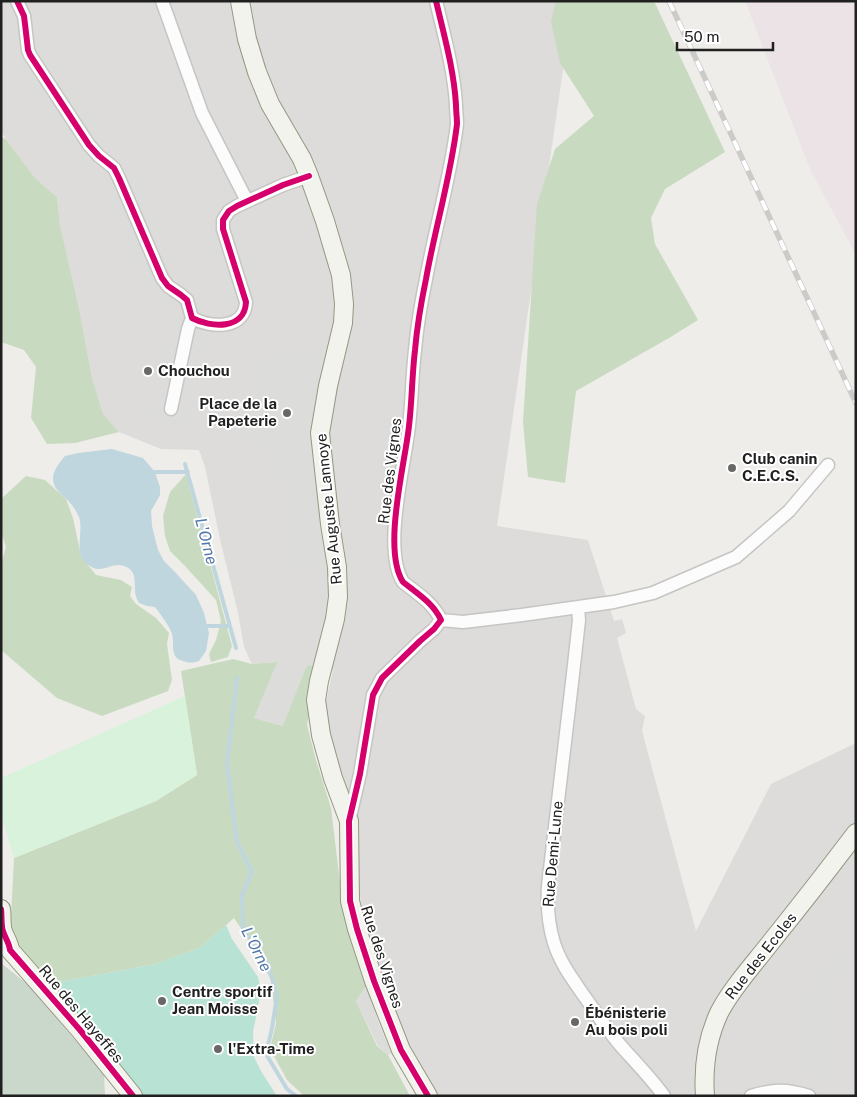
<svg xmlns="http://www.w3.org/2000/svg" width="857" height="1097" font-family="'Public Sans',sans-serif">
  <rect width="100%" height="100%" fill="#eeede9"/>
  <path fill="#dddcda" d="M1,1H557L564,63L497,526L588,540L614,621L622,619L626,633L617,638L636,709L645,716L642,731L696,931L771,784L856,743V1096H438L406,1040L382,981L366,929L359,891L358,819L329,745L325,706L333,670L308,665L304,673L254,718L276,662L252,664L244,647L238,613L220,539L205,467L199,450L161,449L119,432L103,414L92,378L79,308L60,225L57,197L35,178L1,132Z"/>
  <path fill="#ebe3e6" d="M745,1H856V255L810,169Z"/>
  <path fill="#dcdcda" d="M43,47L102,136L93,141L34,53Z
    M21,53L96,167L88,172L14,58Z
    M132,167L172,264L163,268L123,171Z
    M111,171L158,290L149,293L102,175Z
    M238,228L259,292L250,295L229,231Z
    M219,233L240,299L230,303L208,236Z
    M161,288L177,300L172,307L156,295Z
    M174,315L184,317L171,378L161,376Z
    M193,328L204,331L190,396L179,394Z
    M313,348L316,359L335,360L322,453L308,454L331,582L329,610L321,644L311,641L318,609V588L315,568L294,570L276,457L244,434L256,393L263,356Z
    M169,393L180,396L181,405L184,410L192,416L190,427L145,417L148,406H155L160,404L164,401Z
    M566,613L564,624L541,628L511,627L512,620Z
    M277,662L304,672L284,726L254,718Z
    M839,952L845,955L847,962L846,966L828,996L823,1014L828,1015L826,1081L797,1073V1014H801L806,996L817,975L832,954Z
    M367,985L378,1021L391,1053L388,1055L378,1046L356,1001Z"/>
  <path fill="#c8dbc0" d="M556,1H654L725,152L665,189L651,218L655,244L698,320L669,338L576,391L565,483L528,477L523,422L537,204L555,149L594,116L560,63L551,21Z
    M1,137L6,139L35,178L57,197L60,225L79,308L92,378L103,414L119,432L75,443L47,444L31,418L36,367L24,350L1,342Z
    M186,474L232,646L228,657L211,662L209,654L216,640L221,621L216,600L184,565L170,551L165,536L163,516L170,492Z
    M26,476L45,480L66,499L73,518L81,556L96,575L121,580L132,587L130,596L136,604L156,618L169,633L167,644L172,680L168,691L102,716L57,698L1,650V564L6,547L1,532V499Z
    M233,659L252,664L277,662L254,718L283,726L304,672L308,665L318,667L307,725L316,760L331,808L344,916L367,985L356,1001L377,1046L388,1055L410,1096H304L287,1080L270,1049L276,1023L271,980L254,948L234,918L201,947L156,964L48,984L10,935L14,858L156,801L197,775L181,671Z"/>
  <path fill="#c9d8ca" d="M1,963L27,984L104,1074L105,1096H1Z"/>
  <path fill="#d9f2db" d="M185,696L197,775L156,801L14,858L1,814V778Z"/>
  <path fill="#b8e2d3" d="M226,925L232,939L258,977L261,991L253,1032L254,1057L261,1071L277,1096H142L109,1055L48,984L156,964L201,947Z"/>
  <path fill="#bfd6de" d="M112,449L143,458L155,472L160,487V495L151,511L152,526L158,550L164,561L174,571L196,595L204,613L209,633L206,651L199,661C193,663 189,663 183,661C169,657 175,645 172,634C170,626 160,614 155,607L147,606L139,603C138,601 136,598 136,596C133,585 139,571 124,566C110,561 101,578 85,562C74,552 84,530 79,517C77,513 74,507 71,504C66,497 57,493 54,484C50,474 59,463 65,456L78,453Z"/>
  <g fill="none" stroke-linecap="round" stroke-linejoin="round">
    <path stroke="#bfd6de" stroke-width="4" d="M185,464L236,648
      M155,472H188
      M208,626H229
      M237,678L227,763L237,842L252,872L242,895L243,929L268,964L277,996L272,1028L266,1054L287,1089L296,1096"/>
    <g stroke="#c5c5c3" stroke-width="15">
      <path id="street" d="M17,1L24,16L25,24L28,50L30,55L89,145L99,156L114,168L119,178L162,278L168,286L181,295L187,300L192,318C211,328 245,330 246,302L223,229V220L229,211L237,206L283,185L309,176
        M162,1L202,113L247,201
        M171,409L188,329L192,318
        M578,607L579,620L573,674L548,886C547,905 548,924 554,943C560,962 571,977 582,993C595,1011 607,1030 621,1046C636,1063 651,1078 664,1096
        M441,620L463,622L522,615L614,602L653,593L736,557L789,511L828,465
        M349,821L360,774L373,695L382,678L420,641L434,629L441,620C433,603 418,594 403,582C382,549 405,464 409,426C412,401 412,375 415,350C417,327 421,303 426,279C435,228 451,176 457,124C457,118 456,111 456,105C454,70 444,35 436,1
        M751,1096C774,1089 787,1089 809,1096"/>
    </g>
    <g stroke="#949782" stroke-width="20">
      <path id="secondary" d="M240,1L247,39L257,72L270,104L302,159L309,176L325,221L341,275L344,304L343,323L328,386L320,433L330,524L337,567L338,597L335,619L319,681L316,700L321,735L333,778L349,821L350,901L357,929L374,981L401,1050L428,1096
        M1,909C2,915 1,920 2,926C2,934 9,941 10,950L80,1030L133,1096
        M705,1096C703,1068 707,1039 719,1013C731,989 754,964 771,942C800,906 828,870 856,833"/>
    </g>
    <use href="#street" stroke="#fcfcfc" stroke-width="12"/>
    <use href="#secondary" stroke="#f2f3ec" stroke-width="18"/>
    <g stroke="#cbcbca" stroke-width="5.5">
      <path id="rail" d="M669,1L856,403"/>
    </g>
    <use href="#rail" stroke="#fff" stroke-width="4" stroke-dasharray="11" stroke-linecap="butt"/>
    <g stroke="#fff" stroke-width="9">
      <path id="cycleway" d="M17,1L24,16L25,24L28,50L30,55L89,145L99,156L114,168L119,178L162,278L168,286L181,295L187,300L192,318C211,328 245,330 246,302L223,229V220L229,211L237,206L283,185L309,176
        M1,909C2,915 1,920 2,926C2,934 9,941 10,950L80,1030L133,1096
        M428,1096L401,1050L374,981L357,929L350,901L349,821L360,774L373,695L382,678L420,641L434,629L441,620C433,603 418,594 403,582C382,549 405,464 409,426C412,401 412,375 415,350C417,327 421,303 426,279C435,228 451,176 457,124C457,118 456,111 456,105C454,70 444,35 436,1"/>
    </g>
    <use href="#cycleway" stroke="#d6006c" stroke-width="6"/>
  </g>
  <g fill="#686866" stroke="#fff" stroke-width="2">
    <circle cx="148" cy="371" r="5"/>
    <circle cx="287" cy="413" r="5"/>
    <circle cx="732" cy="468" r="5"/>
    <circle cx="162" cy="1001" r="5"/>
    <circle cx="575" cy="1022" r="5"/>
    <circle cx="218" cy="1049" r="5"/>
  </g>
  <g text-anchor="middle" stroke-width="4" stroke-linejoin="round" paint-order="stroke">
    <g font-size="15" font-weight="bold" fill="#202020" stroke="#fff" text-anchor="start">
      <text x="158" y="376">Chouchou</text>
      <text x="277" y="409" text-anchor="end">Place de la<tspan x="277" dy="17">Papeterie</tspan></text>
      <text x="742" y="464">Club canin<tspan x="742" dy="17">C.E.C.S.</tspan></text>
      <text x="172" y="997">Centre sportif<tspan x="172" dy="17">Jean Moisse</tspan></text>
      <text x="585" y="1018">Ébénisterie<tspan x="585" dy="17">Au bois poli</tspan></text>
      <text x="228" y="1054">l'Extra-Time</text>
    </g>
    <g font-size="15" fill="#202020" stroke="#fff">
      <text transform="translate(390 471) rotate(-83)" y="5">Rue des Vignes</text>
      <text transform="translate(329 509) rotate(-96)" y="5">Rue Auguste Lannoye</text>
      <text transform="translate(553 854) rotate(-85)" y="5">Rue Demi-Lune</text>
      <text transform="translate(761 956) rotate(-52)" y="5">Rue des Ecoles</text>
      <text transform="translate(382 957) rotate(72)" y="5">Rue des Vignes</text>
      <text transform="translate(81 1014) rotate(50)" y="5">Rue des Hayeffes</text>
    </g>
    <g font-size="16" font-style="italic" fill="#5277a9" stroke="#fff">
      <text transform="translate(207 541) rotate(75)" y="6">L'Orne</text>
      <text transform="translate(257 949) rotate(63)" y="6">L'Orne</text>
    </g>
  </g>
  <rect width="857" height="1097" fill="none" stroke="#202020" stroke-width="5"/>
  <path d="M677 42v8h96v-8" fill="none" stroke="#202020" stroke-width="2.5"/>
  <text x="684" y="42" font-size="15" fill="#202020" stroke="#ffffff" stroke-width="4" paint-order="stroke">50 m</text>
</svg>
